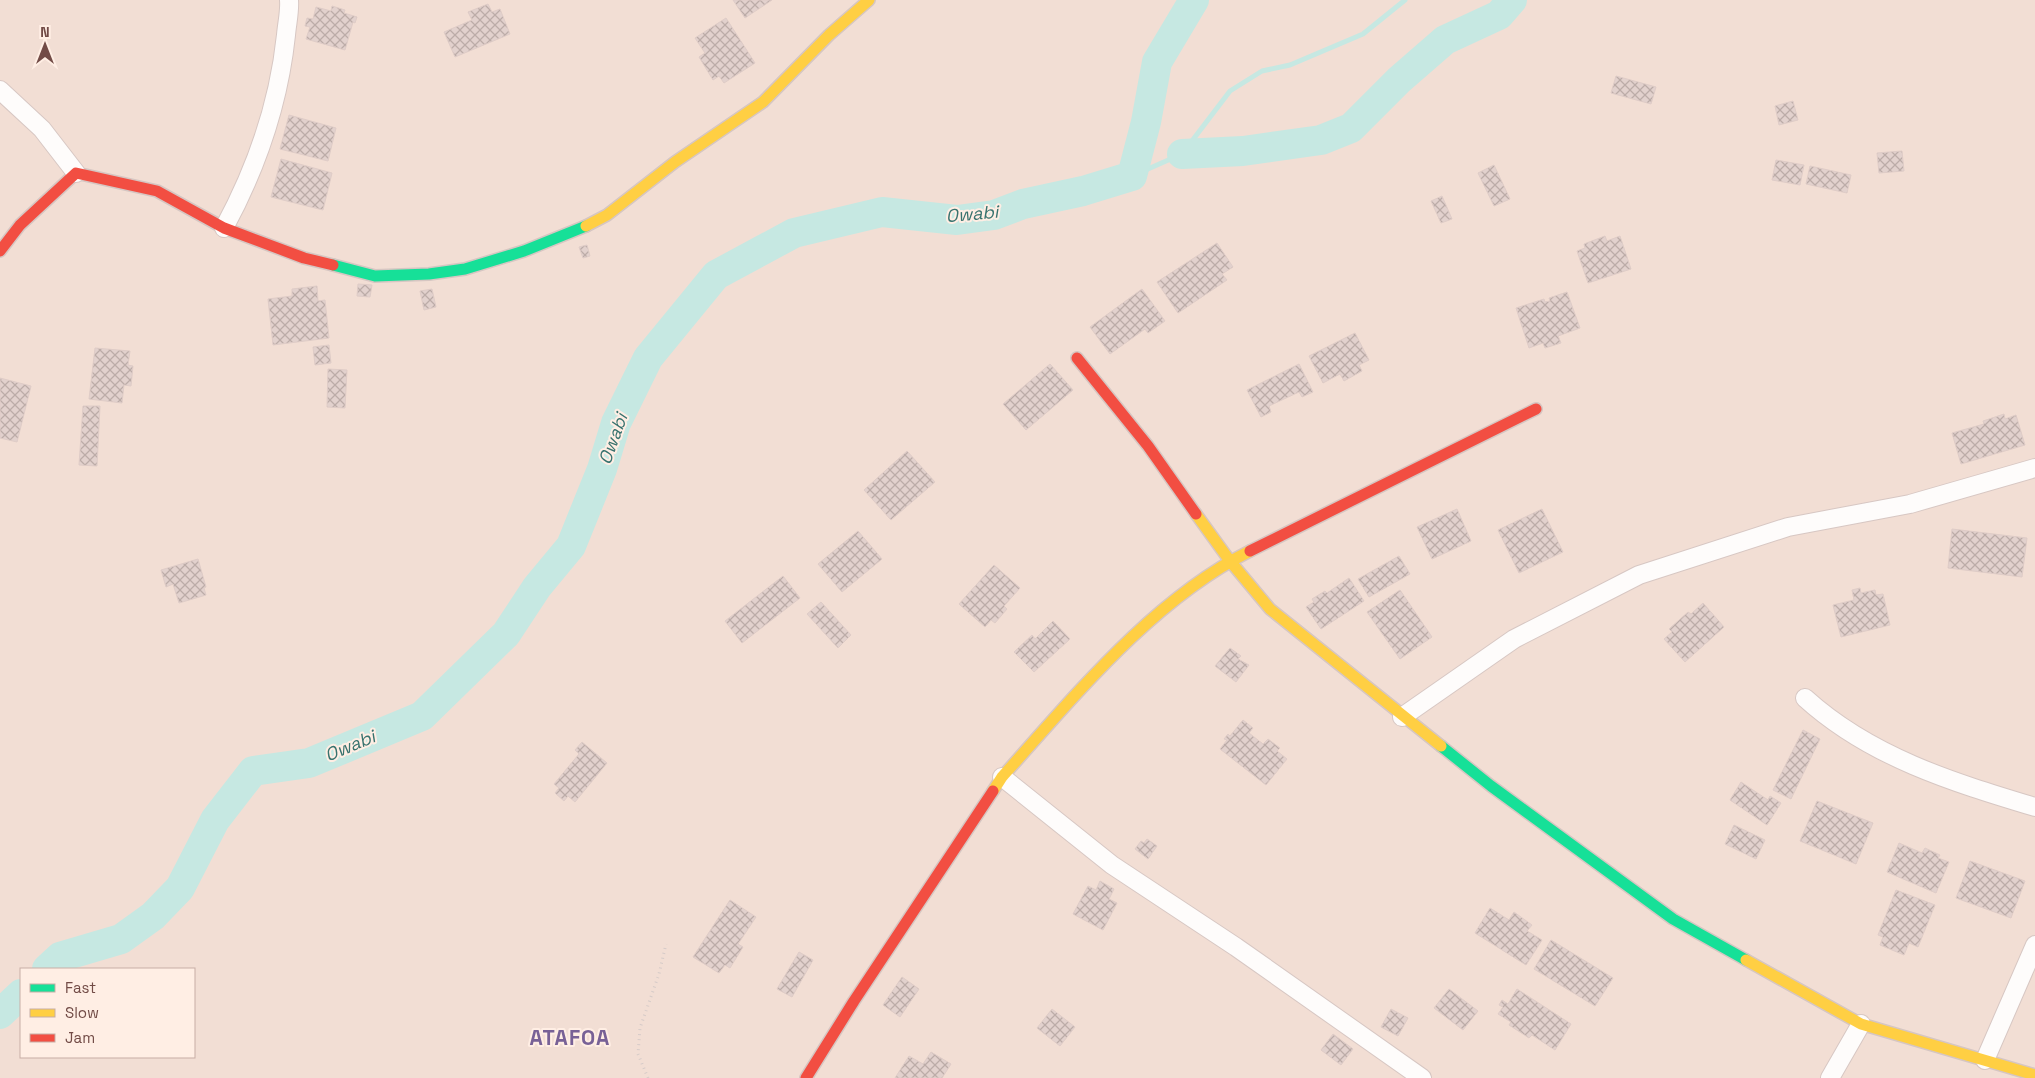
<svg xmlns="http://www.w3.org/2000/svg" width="2035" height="1078" font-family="'Space Grotesk',sans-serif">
  <defs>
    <pattern id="building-cross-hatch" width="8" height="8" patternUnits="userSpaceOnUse" patternTransform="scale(1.25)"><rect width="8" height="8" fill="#e2d1cd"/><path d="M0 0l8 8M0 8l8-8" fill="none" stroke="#bcaca8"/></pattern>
  </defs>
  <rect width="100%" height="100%" fill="#f6ebe5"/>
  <path fill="#f2ded4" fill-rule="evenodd" d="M0,0H2035V1078H0ZM21,969H194V1057H21Z"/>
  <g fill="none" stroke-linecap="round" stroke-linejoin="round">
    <path stroke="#c6e8e2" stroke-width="5" d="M1132,176L1182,154L1230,91L1262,71L1290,65L1363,34L1405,0"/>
    <path stroke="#c6e8e2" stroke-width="30" d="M1182,154L1243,151L1321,140L1351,128L1399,80L1445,40L1499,15L1512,0
      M47,969L60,957L121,939L153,916L180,888L215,820L253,771L309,763L422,716L506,634L537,587L571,546L602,469L616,423L648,358L716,275L794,233L882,212L957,220L994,215L1023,204L1083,191L1132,176L1146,122L1157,62L1194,0
      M0,1014L21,994"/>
  </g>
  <path fill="url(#building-cross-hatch)" stroke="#dfccc7" d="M733,0H772L745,18Z
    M488,4L492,12L500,9L510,34L455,57L444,32L472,20L468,12Z
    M332,6L345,10L344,13L357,17L355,23L353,22L345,50L306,39L310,27L305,26L307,18L313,19L316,7L331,11Z
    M726,18L755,63L724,83L719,76L713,80L699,57L705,53L695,38Z
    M1616,76L1656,87L1651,104L1611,93Z
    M1793,101L1798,120L1779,125L1775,106Z
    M289,115L336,128L328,161L280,149Z
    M1902,151L1904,171L1879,173L1877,153Z
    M281,159L332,173L323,210L271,197Z
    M1776,160L1804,165L1800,185L1772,180Z
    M1494,165L1510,199L1494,206L1478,173Z
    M1810,166L1851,175L1847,193L1806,184Z
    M1442,196L1452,219L1441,223L1431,201Z
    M1605,236L1607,241L1620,236L1631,269L1588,283L1577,251L1585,248L1584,244Z
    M1217,243L1233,267L1222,274L1227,280L1178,313L1157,282Z
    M587,245L590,256L583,258L579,247Z
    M358,284L372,285L370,297L357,296Z
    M317,286L318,301L325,300L329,338L273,345L268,299L292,296V289Z
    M432,289L436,307L424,310L420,291Z
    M1142,289L1165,321L1148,333L1145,329L1110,354L1090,327Z
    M1567,292L1580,328L1558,336L1561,343L1545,348L1543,343L1529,348L1516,308L1544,299L1545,302L1550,301L1549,298Z
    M1355,333L1369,360L1359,365L1362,371L1344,381L1340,374L1323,383L1309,356Z
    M329,345L331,363L315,365L313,347Z
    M95,348L130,351L128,365L133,366L131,386L124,385L122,403L89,399Z
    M1050,364L1073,390L1026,430L1003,404Z
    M1299,364L1313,392L1302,397L1299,392L1269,406L1271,412L1261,417L1247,390Z
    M328,369L347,370L345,408L327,407Z
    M0,378L31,386L17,442L0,438Z
    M83,406H100L97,466L79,465Z
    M2004,414L2005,419L2016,415L2025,445L1961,464L1952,433L1984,424L1983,421Z
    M907,451L935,482L891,520L864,490Z
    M1457,509L1471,541L1432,559L1417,527Z
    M1542,509L1563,552L1519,573L1498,530Z
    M1952,529L2027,538L2022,577L1948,568Z
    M858,531L882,559L842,592L818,564Z
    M1399,556L1410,574L1369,597L1358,579Z
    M198,559L206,587L204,588L206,595L179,603L173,584L166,587L161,570Z
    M994,565L1020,588L1004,606L1007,609L995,623L991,620L985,627L959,604Z
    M783,576L800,598L742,643L725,621Z
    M1349,578L1364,601L1321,629L1306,607L1314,602L1312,599L1325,591L1327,593Z
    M1860,588L1861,593L1875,590L1876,595L1883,594L1890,625L1841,637L1833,605L1854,600L1852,590Z
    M1400,590L1432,637L1400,659L1367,612Z
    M821,602L851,635L838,648L807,614Z
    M1703,603L1724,627L1685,662L1664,639L1672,632L1669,629L1688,612L1691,614Z
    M1053,621L1070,639L1034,672L1014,652L1032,635L1035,639Z
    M1230,648L1241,656L1238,659L1249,665L1236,682L1215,666Z
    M1243,720L1253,728L1249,733L1263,744L1268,739L1280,748L1277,751L1287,759L1266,785L1220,749L1227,740L1224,739L1228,734L1230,736Z
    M1803,730L1820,739L1791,799L1773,790Z
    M582,742L607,763L575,802L568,796L564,801L555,793L559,788L554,784L579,754L575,750Z
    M1741,782L1768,800L1770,796L1781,803L1767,825L1730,800Z
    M1817,801L1873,823L1856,864L1800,841Z
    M1734,825L1765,840L1756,859L1725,844Z
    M1147,839L1157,846L1148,859L1135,849L1141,841L1144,843Z
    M1899,843L1922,853L1925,848L1940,855L1938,858L1949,862L1936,893L1887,872Z
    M1970,861L2025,881L2011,918L1956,898Z
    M1100,881L1114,889L1109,899L1117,903L1103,930L1073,914L1088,886L1096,890Z
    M1896,890L1935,905L1918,947L1909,943L1904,955L1880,945L1883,937L1878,935Z
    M730,900L756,917L738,944L743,947L730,968L725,965L719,973L693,957Z
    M1490,908L1509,920L1514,912L1532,925L1527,931L1542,940L1526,965L1475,933Z
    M1551,940L1613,978L1595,1006L1534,969Z
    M799,952L813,960L792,997L777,989Z
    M902,977L919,989L900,1017L883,1005Z
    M1449,989L1478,1011L1463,1030L1434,1008Z
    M1517,989L1571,1024L1555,1050L1532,1035L1529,1038L1509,1025L1511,1022L1498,1014L1503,1007L1499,1005L1502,1000L1508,1004Z
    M1052,1009L1075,1027L1060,1046L1037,1028Z
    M1391,1009L1408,1018L1398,1036L1381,1027Z
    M1333,1034L1353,1049L1341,1065L1321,1050Z
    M931,1052L951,1064L942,1078H895L909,1056L923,1064Z"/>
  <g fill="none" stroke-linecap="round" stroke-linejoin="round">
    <g stroke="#d7c7c3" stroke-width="20">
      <path id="street" d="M0,90L42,129L76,173
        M224,228C256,169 279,102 286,35C287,23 290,11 289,0
        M1805,698C1870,757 1952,782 2035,807
        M1402,717L1514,639L1639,575L1788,527L1910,504L2035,468
        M1002,777L1112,865L1236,947L1422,1078
        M1985,1060L2035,945
        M1830,1078L1861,1024"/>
    </g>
    <g stroke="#d6c6c2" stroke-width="14">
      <path id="fast" d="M333,265L375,276L429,274L465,269L524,251L586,226
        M1441,746L1491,786L1673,919L1746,960"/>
    </g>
    <g stroke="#d6c6c2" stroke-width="14">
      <path id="slow" d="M586,226L607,215L675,162L763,102L829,35L869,0
        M1196,514L1230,561L1270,609L1441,746
        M993,791L1002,777C1074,697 1152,600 1250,551
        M1746,960L1861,1024L2035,1075"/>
    </g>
    <g stroke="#d6c6c2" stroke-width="14">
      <path id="jam" d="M0,251L20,225L76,173L157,191L224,228L304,258L333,265
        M1077,358L1148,446L1196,514
        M1250,551L1536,409
        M806,1078L854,1001L993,791"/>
    </g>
    <path stroke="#d6cbc8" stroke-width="3" stroke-dasharray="1 4" stroke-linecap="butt" d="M648,1078L638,1054L640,1028L659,974L666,944"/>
    <use href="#street" stroke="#fefcfb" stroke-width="18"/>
    <use href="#fast" stroke="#16e098" stroke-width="11"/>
    <use href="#slow" stroke="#ffcf43" stroke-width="11"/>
    <use href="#jam" stroke="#f24e42" stroke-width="11"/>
  </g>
  <g text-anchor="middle" stroke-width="4" stroke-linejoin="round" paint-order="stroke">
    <g font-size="18" font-style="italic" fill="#37726e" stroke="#ffeee4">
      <text transform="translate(972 214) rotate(-5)" y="6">Owabi</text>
      <text transform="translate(613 439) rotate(-70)" y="6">Owabi</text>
      <text transform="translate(350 746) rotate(-23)" y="6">Owabi</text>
    </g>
    <g font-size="21" font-weight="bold" letter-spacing="1" fill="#786196" stroke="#ffeee4">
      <text x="570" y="1045">ATAFOA</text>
    </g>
  </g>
  <rect x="20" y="968" width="175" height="90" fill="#ffeee4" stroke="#c7ada5"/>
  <rect x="30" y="984" width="25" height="8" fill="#16e098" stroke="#c7ada5"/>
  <text x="65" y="993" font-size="15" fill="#724b46">Fast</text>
  <rect x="30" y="1009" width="25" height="8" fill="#ffcf43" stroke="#c7ada5"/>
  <text x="65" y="1018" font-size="15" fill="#724b46">Slow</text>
  <rect x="30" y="1034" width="25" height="8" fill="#f24e42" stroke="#c7ada5"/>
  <text x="65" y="1043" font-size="15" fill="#724b46">Jam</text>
  <g transform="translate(45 45)" stroke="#ffeee4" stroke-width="4" paint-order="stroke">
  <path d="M0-4L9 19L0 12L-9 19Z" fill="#724b46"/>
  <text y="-8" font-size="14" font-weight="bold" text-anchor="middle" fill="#724b46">N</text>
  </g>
</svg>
